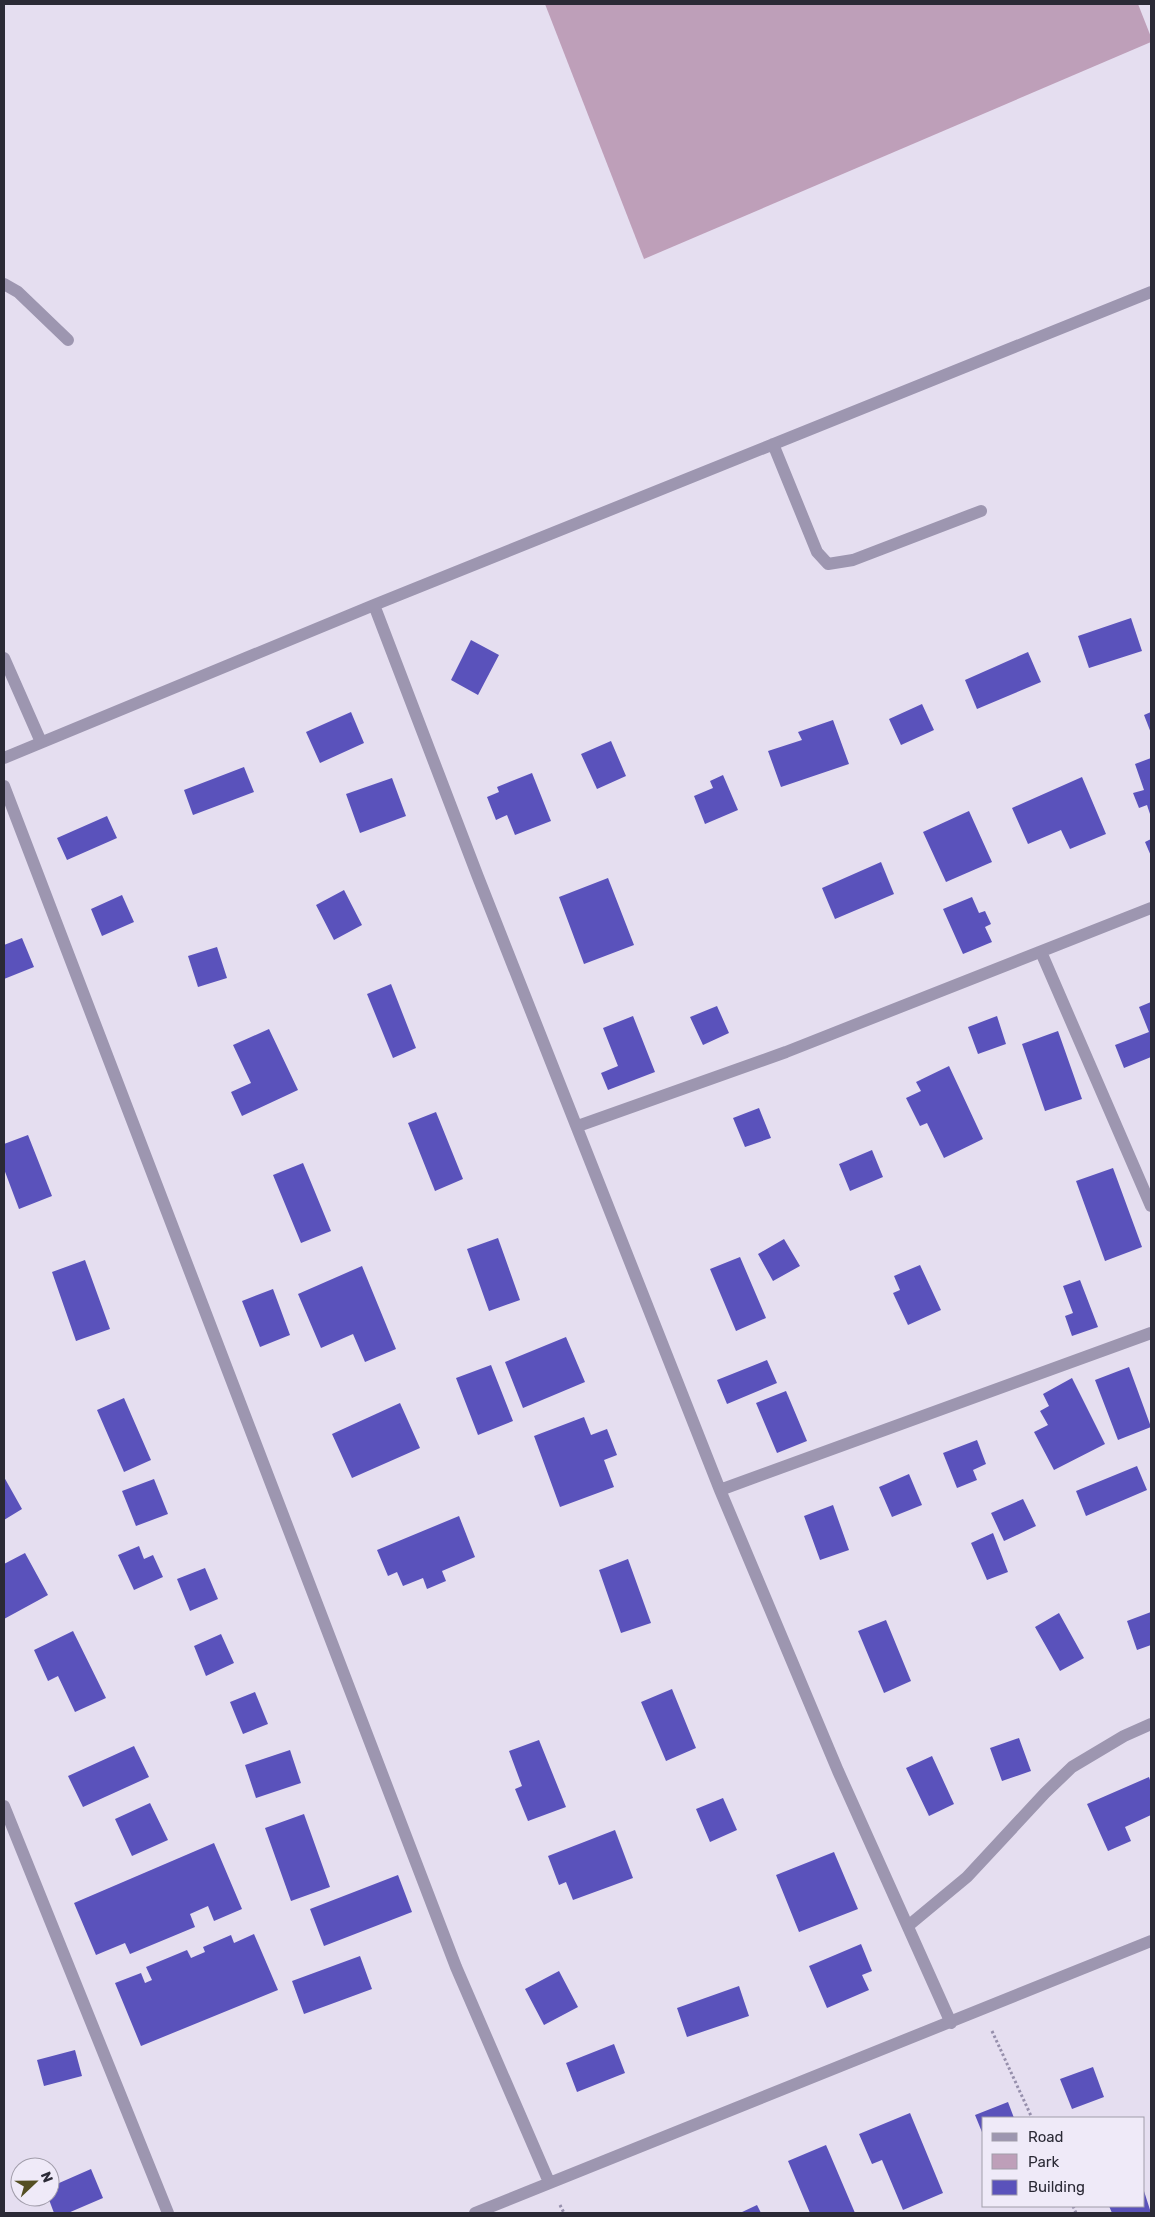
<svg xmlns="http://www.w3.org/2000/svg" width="1155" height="2217" font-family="Rubik,sans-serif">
  <rect width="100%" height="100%" fill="#e5def0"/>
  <path fill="#be9fb9" d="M545,4H1138L1151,37V42L644,259Z"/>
  <path fill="#5a52bb" d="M1131,618L1142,651L1089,668L1078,636Z
    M471,640L499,655L478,695L451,680Z
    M1028,652L1041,682L977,709L965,680Z
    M922,704L934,730L901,745L889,719Z
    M351,712L364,743L320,763L306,732Z
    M1151,712V733L1144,715Z
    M833,720L849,764L781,787L768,751L802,740L798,732Z
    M611,741L626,776L597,789L581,754Z
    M1151,758V817L1147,805L1139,808L1133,793L1144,790L1135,764Z
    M244,767L254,792L193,815L184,790Z
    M532,773L551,821L515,835L507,815L496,820L487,797L499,792L497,787Z
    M723,775L738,810L705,824L694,796L713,788L710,781Z
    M1082,777L1106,834L1070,849L1061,830L1028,844L1012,808Z
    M392,778L406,816L360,833L346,794Z
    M969,811L992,862L946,882L923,832Z
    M107,816L117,838L67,860L57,838Z
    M1151,839V856L1145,842Z
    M881,862L894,894L835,919L822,888Z
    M608,878L634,945L584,964L559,897Z
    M344,890L362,925L334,940L316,905Z
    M122,895L134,922L102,936L91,909Z
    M972,897L979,913L985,911L991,924L985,927L992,942L963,954L943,909Z
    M22,938L34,967L4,979V945Z
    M217,947L227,978L198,987L188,956Z
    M391,984L416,1048L393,1058L367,994Z
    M1151,1002V1057L1124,1068L1115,1045L1149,1032L1139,1007Z
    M717,1006L729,1033L703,1045L690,1017Z
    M633,1016L655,1072L608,1090L601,1073L618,1066L603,1028Z
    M997,1016L1006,1044L978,1054L968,1027Z
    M269,1029L298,1090L242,1116L231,1092L251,1083L233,1045Z
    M1058,1031L1082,1099L1045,1111L1022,1044Z
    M949,1066L983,1139L944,1158L927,1123L920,1126L906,1098L921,1091L916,1082Z
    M759,1108L771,1138L745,1147L733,1118Z
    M436,1112L463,1179L435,1191L408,1123Z
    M28,1135L52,1196L19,1209L4,1169V1144Z
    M872,1150L883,1177L850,1191L839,1164Z
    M303,1163L331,1231L301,1243L273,1175Z
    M1113,1168L1142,1247L1105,1261L1076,1181Z
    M498,1238L520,1300L489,1311L467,1249Z
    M784,1239L800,1266L773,1281L758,1254Z
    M740,1257L766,1318L736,1331L710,1269Z
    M85,1260L110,1329L76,1341L52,1272Z
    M920,1265L941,1310L908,1325L893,1293L900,1290L894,1276Z
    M362,1266L396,1349L365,1362L353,1334L321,1348L298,1294Z
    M1080,1280L1098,1327L1072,1336L1065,1316L1073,1313L1063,1286Z
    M273,1289L290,1335L260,1347L242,1301Z
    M566,1337L585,1382L523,1408L505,1362Z
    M767,1360L777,1383L727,1404L717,1380Z
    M491,1365L513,1421L478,1435L456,1378Z
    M1129,1367L1151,1427L1118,1440L1095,1380Z
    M1072,1378L1105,1444L1054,1470L1034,1432L1048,1425L1040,1411L1049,1406L1043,1394Z
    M786,1391L807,1441L777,1453L756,1403Z
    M124,1398L151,1460L124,1472L97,1410Z
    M400,1403L420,1448L352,1478L332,1434Z
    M584,1417L591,1435L607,1429L617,1455L604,1460L614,1487L560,1507L534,1436Z
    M977,1440L986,1464L973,1470L977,1480L957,1488L943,1453Z
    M1137,1466L1147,1490L1086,1516L1076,1491Z
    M909,1474L922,1505L892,1517L879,1487Z
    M4,1477L22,1509L4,1520Z
    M154,1479L168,1514L136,1526L122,1491Z
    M1023,1499L1036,1526L1004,1541L991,1513Z
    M833,1505L849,1550L820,1560L804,1516Z
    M459,1516L475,1557L442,1571L446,1581L427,1589L423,1578L403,1586L397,1572L388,1576L377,1550Z
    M993,1533L1008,1572L987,1580L971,1543Z
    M139,1546L144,1559L153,1555L163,1577L134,1590L118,1555Z
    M25,1553L48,1595L4,1619V1564Z
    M628,1559L651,1623L621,1633L599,1570Z
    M205,1568L218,1599L190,1611L177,1579Z
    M1151,1612V1645L1137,1650L1127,1621Z
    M1059,1613L1084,1658L1060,1671L1035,1627Z
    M886,1620L911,1681L884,1693L858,1631Z
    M73,1631L106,1698L75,1712L58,1676L48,1681L34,1650Z
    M221,1634L234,1663L206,1676L194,1646Z
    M672,1689L696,1748L666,1761L641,1702Z
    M255,1692L268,1724L243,1734L230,1702Z
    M1019,1738L1031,1771L1002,1781L990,1748Z
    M539,1740L566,1807L528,1821L515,1789L522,1786L509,1751Z
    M134,1746L149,1777L83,1807L68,1776Z
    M290,1750L301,1783L256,1798L245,1765Z
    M932,1756L954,1804L929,1816L906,1768Z
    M1149,1777L1151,1783V1815L1125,1827L1131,1841L1108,1851L1087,1804Z
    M723,1798L737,1830L710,1842L696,1809Z
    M150,1803L168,1840L132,1856L115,1819Z
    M304,1814L330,1887L291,1901L265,1828Z
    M615,1830L633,1878L573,1900L566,1882L559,1885L548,1856Z
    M214,1843L242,1909L214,1921L208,1906L190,1914L195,1927L130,1954L125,1943L96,1955L74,1903Z
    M834,1852L858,1909L799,1932L776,1875Z
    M398,1875L412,1912L324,1946L310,1909Z
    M254,1934L278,1990L141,2046L115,1983L141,1973L145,1983L152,1980L146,1967L187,1950L191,1958L205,1952L203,1947L231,1935L234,1943Z
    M861,1944L872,1971L862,1975L869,1990L827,2008L809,1966Z
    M360,1956L372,1989L304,2014L292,1981Z
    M559,1971L578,2007L544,2025L525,1989Z
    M739,1986L749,2016L687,2037L677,2008Z
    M614,2044L625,2073L577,2092L566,2063Z
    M75,2050L82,2076L44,2086L37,2060Z
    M1093,2067L1104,2097L1072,2109L1060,2079Z
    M1008,2102L1014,2118H984V2137L975,2115Z
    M910,2113L943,2193L903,2210L882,2160L872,2164L859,2134Z
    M826,2145L855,2213H810L788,2161Z
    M91,2169L103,2198L68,2213H54L48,2197H50V2187Z
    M1144,2191L1151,2213H1112L1109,2206H1144Z
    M757,2205L761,2213H740Z"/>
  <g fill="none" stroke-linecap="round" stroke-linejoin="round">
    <path stroke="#968fac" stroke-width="3" stroke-dasharray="2.5 2.5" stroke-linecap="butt" d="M992,2031L1032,2118
      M560,2205L564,2213
      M1073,2206L1076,2213"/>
    <path stroke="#9d96b0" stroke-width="12" d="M4,284L18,292L68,340"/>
    <path stroke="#9d96b0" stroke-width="12" d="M773,444L817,552L828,564L853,560L981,511
      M374,605L478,877L720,1490L838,1771L951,2023
      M4,658L41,742
      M4,758L374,605L1151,292
      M4,786L456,1967L549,2182
      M1041,952L1151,1206
      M578,1126L786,1052L1151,908
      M720,1490L1151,1333
      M4,1806L168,2213
      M908,1926L967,1877L1045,1793L1072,1767L1124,1736L1151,1724
      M475,2213L1151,1941"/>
  </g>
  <rect width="1155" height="2217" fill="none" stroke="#2b2a36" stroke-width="10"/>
  <rect x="982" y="2117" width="162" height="90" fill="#efeaf8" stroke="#a19daa"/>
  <rect x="992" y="2133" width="25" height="8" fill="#9d96b0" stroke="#a19daa"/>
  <text x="1028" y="2142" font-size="15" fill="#2b2a36">Road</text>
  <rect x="992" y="2154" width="25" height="15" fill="#be9fb9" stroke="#a19daa"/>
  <text x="1028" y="2167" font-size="15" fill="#2b2a36">Park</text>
  <rect x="992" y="2180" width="25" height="15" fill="#5a52bb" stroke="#a19daa"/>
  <text x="1028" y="2192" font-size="15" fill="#2b2a36">Building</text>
  <g transform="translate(35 2182) rotate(68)"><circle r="24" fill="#efeaf8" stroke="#a19daa"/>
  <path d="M0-4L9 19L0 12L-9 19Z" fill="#544f23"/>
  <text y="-8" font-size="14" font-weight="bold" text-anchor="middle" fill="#2b2a36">N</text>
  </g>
</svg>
